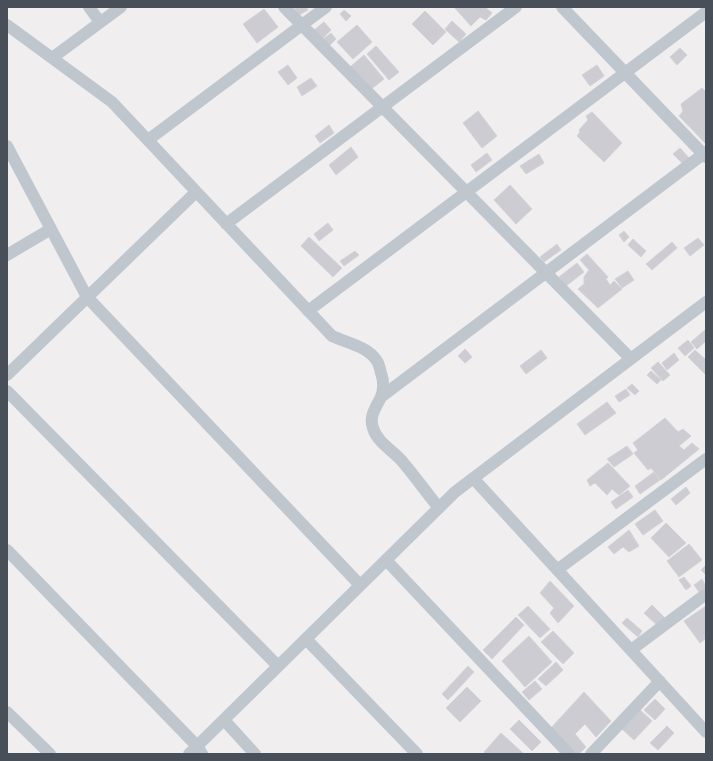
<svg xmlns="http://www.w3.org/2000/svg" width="713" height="761" font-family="Arial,sans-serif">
  <rect width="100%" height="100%" fill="#f0eeee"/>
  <path fill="#ccccd2" stroke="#d2d3d8" d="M294,7H306L308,10L299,15Z
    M454,7H485L492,13L486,20L480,17L471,26Z
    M264,9L278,27L257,43L243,24Z
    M344,10L351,16L346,21L340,14Z
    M425,11L446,32L433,45L412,24Z
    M452,21L466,34L459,42L445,29Z
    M324,22L331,30L322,39L314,30Z
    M357,25L372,42L353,59L337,42Z
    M331,33L336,39L329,46L323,39Z
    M376,46L399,72L389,80L367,54Z
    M680,48L687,55L677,65L670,57Z
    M364,55L384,79L369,91L350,67Z
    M288,65L297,78L288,85L278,72Z
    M597,65L604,76L590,86L582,75Z
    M311,78L317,86L302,96L297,87Z
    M702,88L706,92V144L679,116L683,111L681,104Z
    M478,111L497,136L482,148L463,123Z
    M592,112L622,143L604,162L577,136L580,132L579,130L588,120L586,116Z
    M329,125L334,133L320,143L315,136Z
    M351,147L358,157L336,175L329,165Z
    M680,148L689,158L683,164L673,154Z
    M487,153L492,160L476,172L471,165Z
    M539,154L544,163L526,174L520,166Z
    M510,185L532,209L516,224L494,200Z
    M328,223L333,230L319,241L314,234Z
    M624,231L629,237L624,242L619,235Z
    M309,237L342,268L333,277L301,246Z
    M698,238L704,245L690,256L684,248Z
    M633,239L646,251L641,257L628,245Z
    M672,242L677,248L652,270L646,264Z
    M557,244L561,250L544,262L540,257Z
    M355,251L359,255L344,266L340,261Z
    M587,254L608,277L606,279L610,285L614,281L622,289L598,308L578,289L584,284V277L589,270L580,260Z
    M577,263L584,272L566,286L559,277Z
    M628,271L634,280L622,288L615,279Z
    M706,329V341L697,349L691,342Z
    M688,340L694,348L685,356L678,348Z
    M465,349L472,357L465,363L458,356Z
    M541,350L547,358L526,374L520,366Z
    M695,350L706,360V375L688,357Z
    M674,353L679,360L667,370L662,363Z
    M658,362L670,375L663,381L651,368Z
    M651,371L661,380L657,384L647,375Z
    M632,384L639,391L635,395L627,388Z
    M626,389L630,395L619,402L615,396Z
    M607,402L616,413L585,435L577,424Z
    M665,418L678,432L683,429L691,436L679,446L684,450L692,443L699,449L661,480L651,468L648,470L634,453L638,450L633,443Z
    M627,446L633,454L614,467L607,459Z
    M608,463L630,486L619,495L612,489L607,495L595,483L590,486L587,480Z
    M654,472L660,480L640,494L635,486Z
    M686,487L690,493L676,505L671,499Z
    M628,490L633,497L616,509L611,502Z
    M655,510L663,521L643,535L635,524Z
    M666,523L686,543L669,557L651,538Z
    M629,530L639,546L629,552L623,547L614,554L608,547Z
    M689,544L702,560L679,577L667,561Z
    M706,565V575L701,570Z
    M684,577L691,586L686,590L679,580Z
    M702,579L706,587L699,592L694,585Z
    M550,581L574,606L558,623L550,613L554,608L540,593Z
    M652,605L666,619L659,627L644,613Z
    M528,606L550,629L540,638L518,615Z
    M706,606V638L700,643L684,621Z
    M516,617L524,625L492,659L483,650Z
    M627,618L642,631L638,637L622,623Z
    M553,631L574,653L563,664L541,642Z
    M529,636L552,662L525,687L502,661Z
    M556,662L563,670L546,686L538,679Z
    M468,666L474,672L448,700L442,694Z
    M535,681L542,689L529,700L522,692Z
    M467,687L481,701L460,722L446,708Z
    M584,692L611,721L596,737L585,724L575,734L586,747L579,754H576L551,728Z
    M655,699L665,709L655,720L644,710Z
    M640,710L652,721L634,740L622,729Z
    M519,720L541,742L532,751L510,729Z
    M667,726L674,733L658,750L650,743Z
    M501,733L524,754H486L484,752Z"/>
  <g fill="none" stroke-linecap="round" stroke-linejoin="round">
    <path stroke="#c0c6ce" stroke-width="12" d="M89,7L100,22
      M284,7L631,359
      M562,7L706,157
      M7,25L112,102L332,336C347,343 367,346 377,361C379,364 380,369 381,373C384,381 384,392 380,399C375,409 369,417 373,428C377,442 392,450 401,460C414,475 426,492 439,508
      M52,58L121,7
      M148,140L326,7
      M7,146L87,297L360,585
      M226,224L516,7
      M7,255L51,229
      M308,311L706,12
      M7,375L196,192
      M7,391L278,666
      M381,397L706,152
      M473,478L706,732
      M7,550L197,746L202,754
      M386,560L569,754
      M557,570L706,459
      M306,639L417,754
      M631,650L706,594
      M7,712L50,754
      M224,720L255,754
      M189,754L455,492L706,302
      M591,754L660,681"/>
  </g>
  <rect width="713" height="761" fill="none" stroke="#484f59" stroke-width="16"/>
</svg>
